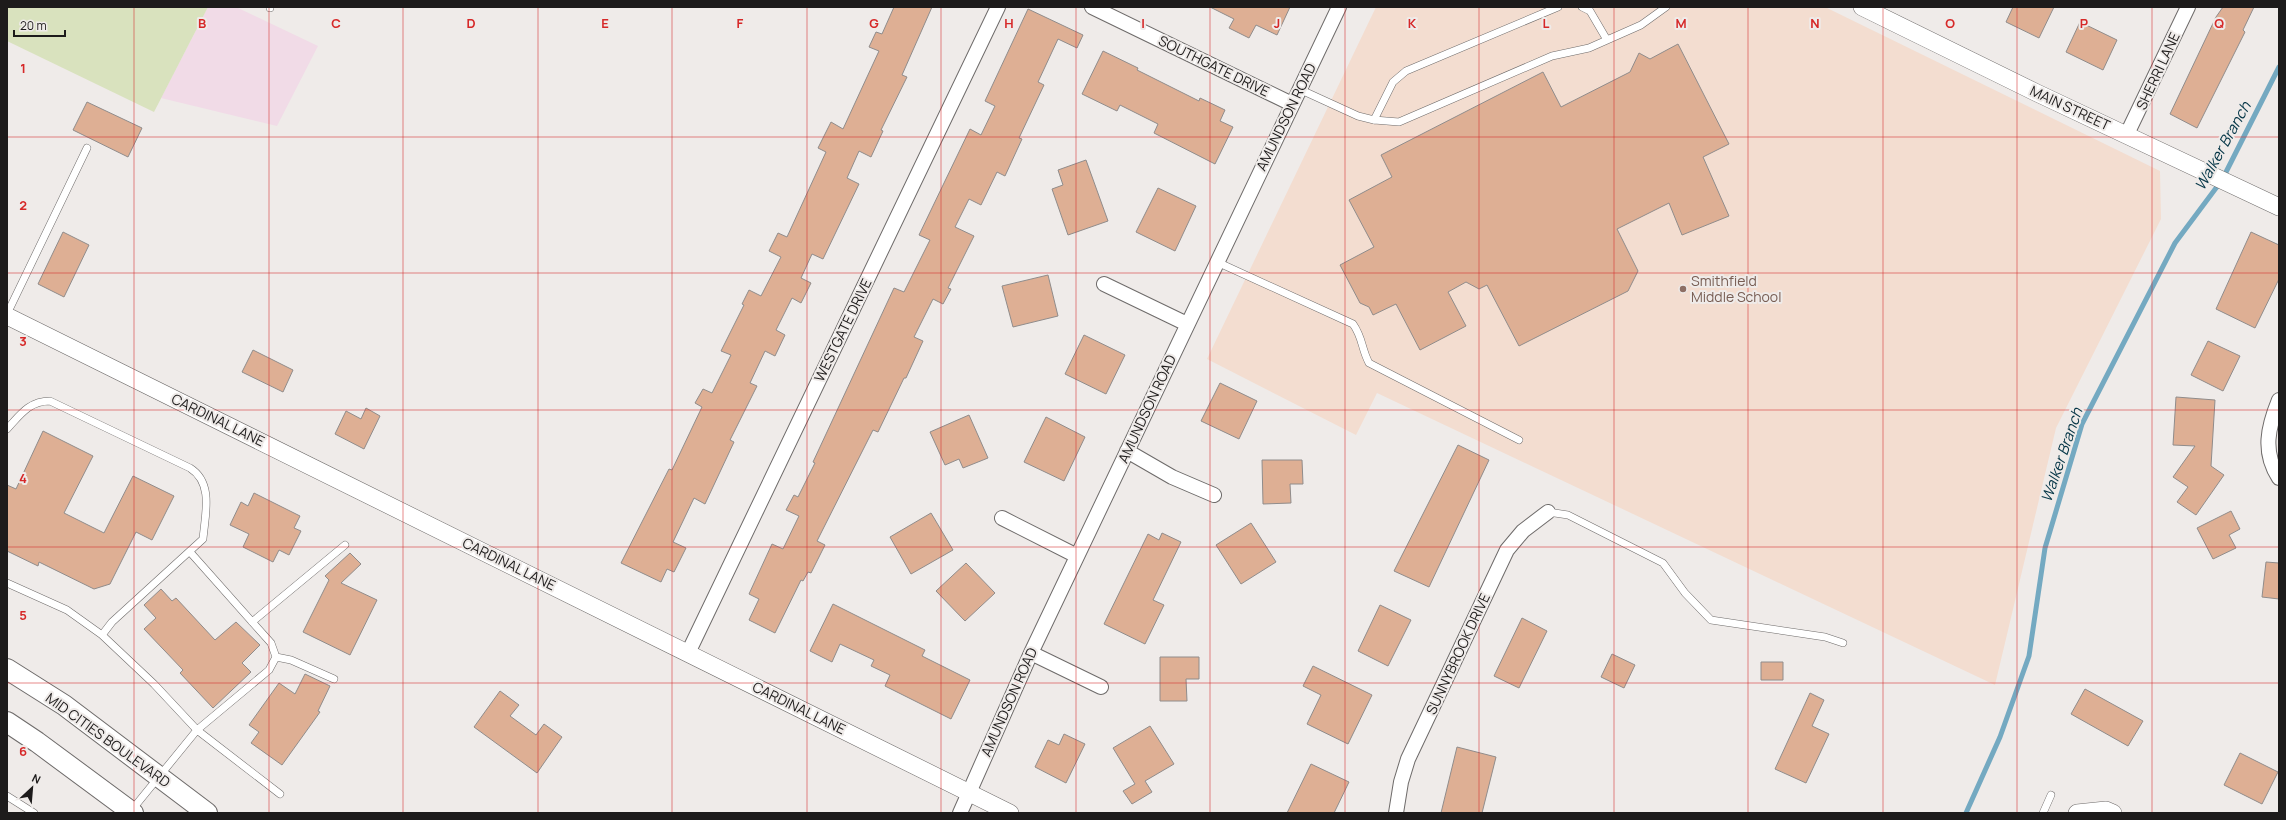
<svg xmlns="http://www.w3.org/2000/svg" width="2286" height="820" font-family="Manrope,sans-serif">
  <rect width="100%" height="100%" fill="#efebe9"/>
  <path fill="#f1dbe7" d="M208,7H236L318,46L277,126L161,98Z"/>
  <path fill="#f3ddd0" d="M1376,7H1825L2160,171L2161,219L2056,428L1995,685L1377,393L1356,435L1207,359Z"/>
  <path fill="#d9e2be" d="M7,7H208L154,112L7,41Z"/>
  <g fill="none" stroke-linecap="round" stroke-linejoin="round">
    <path stroke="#74a9c1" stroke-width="5" d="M1966,813L2000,737L2029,656L2045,548L2082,424L2175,243L2222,180L2279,67"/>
  </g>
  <path fill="#deaf94" stroke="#908c8b" d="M894,7H932L902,75L907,77L881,130L883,131L871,157L859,151L847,178L859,184L823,259L812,254L801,278L811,283L801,303L792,298L776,330L785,335L775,356L765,351L750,383L757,386L730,440L734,442L705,504L694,498L673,542L686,548L674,572L667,569L661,582L621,563L669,469L672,470L702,407L695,403L703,389L712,393L731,355L721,351L744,305L742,304L749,290L761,296L781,257L769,251L778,233L787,237L826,152L818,148L831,122L843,129L879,51L869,47L876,32L882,34Z
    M1210,7H1290L1277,35L1256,25L1249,38L1229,28L1234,19Z
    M2013,7H2054L2039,38L2006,22Z
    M2223,7H2254L2243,30L2245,32L2197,128L2170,114L2216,17Z
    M1028,9L1083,35L1077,48L1058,39L1038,82L1044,85L1019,138L1022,139L1005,176L997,172L981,205L969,199L955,227L974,236L948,288L951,289L943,304L933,299L914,337L923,341L906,378H904L878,432L873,430L817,541L825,545L811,573L808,572L803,581L801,580L775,633L749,620L759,599L749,594L772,544L783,549L799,516L786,510L794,495L798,497L815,463L813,462L894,288L904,292L930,240L919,235L970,129L981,135L995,106L985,101Z
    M2080,22L2117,40L2103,70L2066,52Z
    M1678,44L1729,144L1703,157L1729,216L1682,235L1669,203L1617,229L1638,271L1628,291L1519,346L1487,285L1479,289L1466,282L1448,292L1466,326L1420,350L1396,304L1373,315L1369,307L1360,303L1340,265L1374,247L1349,200L1392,177L1381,155L1543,72L1561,107L1630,72L1639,53L1650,59Z
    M1103,51L1138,68L1137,70L1199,101L1200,98L1225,110L1220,121L1233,127L1215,164L1154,133L1158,124L1120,105L1117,111L1082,94Z
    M87,102L142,128L128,157L73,130Z
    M1086,160L1108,221L1068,235L1052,189L1063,185L1058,170Z
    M1158,188L1196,206L1175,251L1136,232Z
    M63,232L89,245L64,297L38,284Z
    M2251,232L2279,245V279L2255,328L2216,309Z
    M1048,275L1058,316L1013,327L1002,286Z
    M1084,335L1125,355L1106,394L1065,374Z
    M2208,341L2240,356L2223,391L2191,375Z
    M253,350L293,370L283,392L242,372Z
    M1220,383L1257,401L1239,439L1201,421Z
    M2176,397L2215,400L2211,466L2224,475L2196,515L2177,502L2188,487L2173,477L2195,446L2173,445Z
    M366,408L380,416L364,449L335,434L346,411L361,419Z
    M969,415L988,458L963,468L959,459L945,465L930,432Z
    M1046,417L1085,437L1064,481L1024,462Z
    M43,431L93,456L64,513L104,533L133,476L174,496L152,540L136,532L110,584L94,589L39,562L38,566L7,551V485L16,489Z
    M1458,445L1489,460L1429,587L1394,571Z
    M1262,460H1302L1303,484H1290L1291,503L1263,504Z
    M254,493L300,516L294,528L301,531L289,555L279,550L273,562L243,547L249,534L230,525L241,502L248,506Z
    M2231,511L2240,529L2229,535L2236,548L2213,559L2197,528Z
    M931,513L953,550L911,574L890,537Z
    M1251,523L1276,562L1241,584L1216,545Z
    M1162,533L1181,542L1153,600L1164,605L1145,644L1104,624L1148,534L1159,540Z
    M350,553L361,564L341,583L377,600L350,655L303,632L329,580L325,576Z
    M2266,562L2279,563V599L2262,597Z
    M966,563L995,593L965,621L936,591Z
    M161,589L172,601L176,598L215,640L236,622L260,645L242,663L251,672L213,708L180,673L183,670L144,629L156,618L144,605Z
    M833,604L925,650L922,656L970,680L951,719L885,686L890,675L871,666L874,660L840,644L832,662L810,651Z
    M1380,605L1411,620L1388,666L1358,651Z
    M1522,618L1547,631L1519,688L1494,676Z
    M1612,654L1635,665L1624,688L1601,677Z
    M1160,657H1199V679H1186L1187,701H1160Z
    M1761,662H1783V680H1761Z
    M1313,666L1372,695L1348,744L1307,724L1321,695L1303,686Z
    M305,674L330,686L318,711L320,712L282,765L251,743L259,732L249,725L279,683L295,694Z
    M2085,689L2143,721L2128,746L2071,714Z
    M500,691L519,705L510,716L536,735L544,724L562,737L537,773L474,727Z
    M1810,693L1824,700L1812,726L1829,734L1806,783L1775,769Z
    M1150,726L1174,764L1145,781L1152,792L1132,804L1123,791L1135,784L1113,748Z
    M1064,734L1085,744L1066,783L1035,767L1048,740L1059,745Z
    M1457,747L1496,757L1482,813H1441Z
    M2240,753L2278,772L2262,804L2224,785Z
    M1311,764L1349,782L1334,813H1287Z"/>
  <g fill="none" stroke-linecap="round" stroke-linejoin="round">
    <g stroke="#6e6b6a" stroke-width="8">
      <path id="service" d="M1582,7L1590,11L1607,40
        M270,8V7
        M1299,89L1358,116L1374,120L1399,122L1552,56L1589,48L1641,25L1666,7
        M1374,120L1393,82L1406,71L1558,7
        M1217,262L1353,324C1363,338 1361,348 1369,363L1519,440
        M7,314L87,148
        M7,429C20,415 29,401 50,401L190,468C214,483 205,515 203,539L112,622L102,635
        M1548,512L1568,515L1663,563L1685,593L1711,620L1825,637L1843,643
        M7,583L67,610L102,635L154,684L197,730L280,794
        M252,622L345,545
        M276,657L291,660L334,679
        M7,796L34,813
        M131,811L197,730L269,670L276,657L271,643L190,552
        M2043,813L2051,795"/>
    </g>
    <g stroke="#6e6b6a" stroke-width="16">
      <path id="minor" d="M1092,7L1292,104
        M2127,134L2188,7
        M1104,284L1187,324
        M2279,400C2268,427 2262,452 2279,478
        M1127,451L1172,477L1214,495
        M1002,518L1077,556
        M688,653L998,7
        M1031,653L1101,687
        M960,813L1031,653L1339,7
        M1396,813L1401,782L1408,759L1507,550L1523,531L1548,512"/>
    </g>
    <g stroke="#6e6b6a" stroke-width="18">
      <path id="tertiary" d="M1862,7L2037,93L2279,207
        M7,316L1010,813
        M2077,813L2106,810L2113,813"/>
    </g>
    <g stroke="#6e6b6a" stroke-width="22">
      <path id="secondary" d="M7,669L64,705L207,813
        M7,722L37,742L133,813"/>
    </g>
    <use href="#service" stroke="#fff" stroke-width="7"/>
    <use href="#minor" stroke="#fff" stroke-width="14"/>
    <use href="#tertiary" stroke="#fff" stroke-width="17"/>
    <use href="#secondary" stroke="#fff" stroke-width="20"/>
  </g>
  <path fill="none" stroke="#d62828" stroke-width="1" stroke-opacity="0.55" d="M134,7V813M269,7V813M403,7V813M538,7V813M672,7V813M807,7V813M941,7V813M1076,7V813M1210,7V813M1345,7V813M1479,7V813M1614,7V813M1748,7V813M1883,7V813M2017,7V813M2152,7V813M7,137H2279M7,273H2279M7,410H2279M7,547H2279M7,683H2279"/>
  <circle fill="#8d6e63" stroke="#efebe9" stroke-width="1.5" cx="1683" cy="289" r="4"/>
  <g text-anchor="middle" stroke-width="4" stroke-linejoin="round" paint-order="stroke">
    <g font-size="14" fill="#1d1b1b" stroke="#efebe9">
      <text transform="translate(1214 66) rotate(26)" y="5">SOUTHGATE DRIVE</text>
      <text transform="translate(2158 71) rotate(-65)" y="5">SHERRI LANE</text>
      <text transform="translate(2070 108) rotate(25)" y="5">MAIN STREET</text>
      <text transform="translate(1286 117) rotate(-64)" y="5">AMUNDSON ROAD</text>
      <text transform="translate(843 330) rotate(-64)" y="5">WESTGATE DRIVE</text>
      <text transform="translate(1147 409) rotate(-65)" y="5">AMUNDSON ROAD</text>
      <text transform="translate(218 420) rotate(26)" y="5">CARDINAL LANE</text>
      <text transform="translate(509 564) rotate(26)" y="5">CARDINAL LANE</text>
      <text transform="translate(1458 654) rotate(-65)" y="5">SUNNYBROOK DRIVE</text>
      <text transform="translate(1009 702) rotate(-66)" y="5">AMUNDSON ROAD</text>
      <text transform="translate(799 708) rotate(26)" y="5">CARDINAL LANE</text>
      <text transform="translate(108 740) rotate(36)" y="5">MID CITIES BOULEVARD</text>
    </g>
    <g font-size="14" fill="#785e54" stroke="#efebe9" text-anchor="start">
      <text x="1691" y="286">Smithfield<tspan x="1691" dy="16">Middle School</tspan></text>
    </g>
    <g font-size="15" font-style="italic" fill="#043546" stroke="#efebe9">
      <text transform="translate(2223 146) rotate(-61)" y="5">Walker Branch</text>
      <text transform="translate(2062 455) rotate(-71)" y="5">Walker Branch</text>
    </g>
  </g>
  <g font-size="13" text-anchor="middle" font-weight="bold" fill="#d62828" stroke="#efebe9" stroke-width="4" stroke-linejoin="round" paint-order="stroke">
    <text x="202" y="28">B</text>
    <text x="336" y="28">C</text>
    <text x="471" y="28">D</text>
    <text x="605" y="28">E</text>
    <text x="740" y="28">F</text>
    <text x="874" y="28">G</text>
    <text x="1009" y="28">H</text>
    <text x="1143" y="28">I</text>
    <text x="1277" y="28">J</text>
    <text x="1412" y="28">K</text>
    <text x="1546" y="28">L</text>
    <text x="1681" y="28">M</text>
    <text x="1815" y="28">N</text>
    <text x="1950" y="28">O</text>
    <text x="2084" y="28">P</text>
    <text x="2219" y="28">Q</text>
    <text x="23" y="73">1</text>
    <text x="23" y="210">2</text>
    <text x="23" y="346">3</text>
    <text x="23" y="483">4</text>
    <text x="23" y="620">5</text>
    <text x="23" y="756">6</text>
  </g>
  <rect width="2286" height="820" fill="none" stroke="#1d1b1b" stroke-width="16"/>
  <g transform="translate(32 788) rotate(26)" stroke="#efebe9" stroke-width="3" paint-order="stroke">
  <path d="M0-3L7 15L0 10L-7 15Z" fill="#1d1b1b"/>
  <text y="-6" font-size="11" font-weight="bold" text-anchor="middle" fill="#1d1b1b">N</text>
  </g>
  <path d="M14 30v6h51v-6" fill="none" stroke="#1d1b1b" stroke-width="2"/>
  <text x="20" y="30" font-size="12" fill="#1d1b1b" stroke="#efebe9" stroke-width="3" paint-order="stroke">20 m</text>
</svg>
